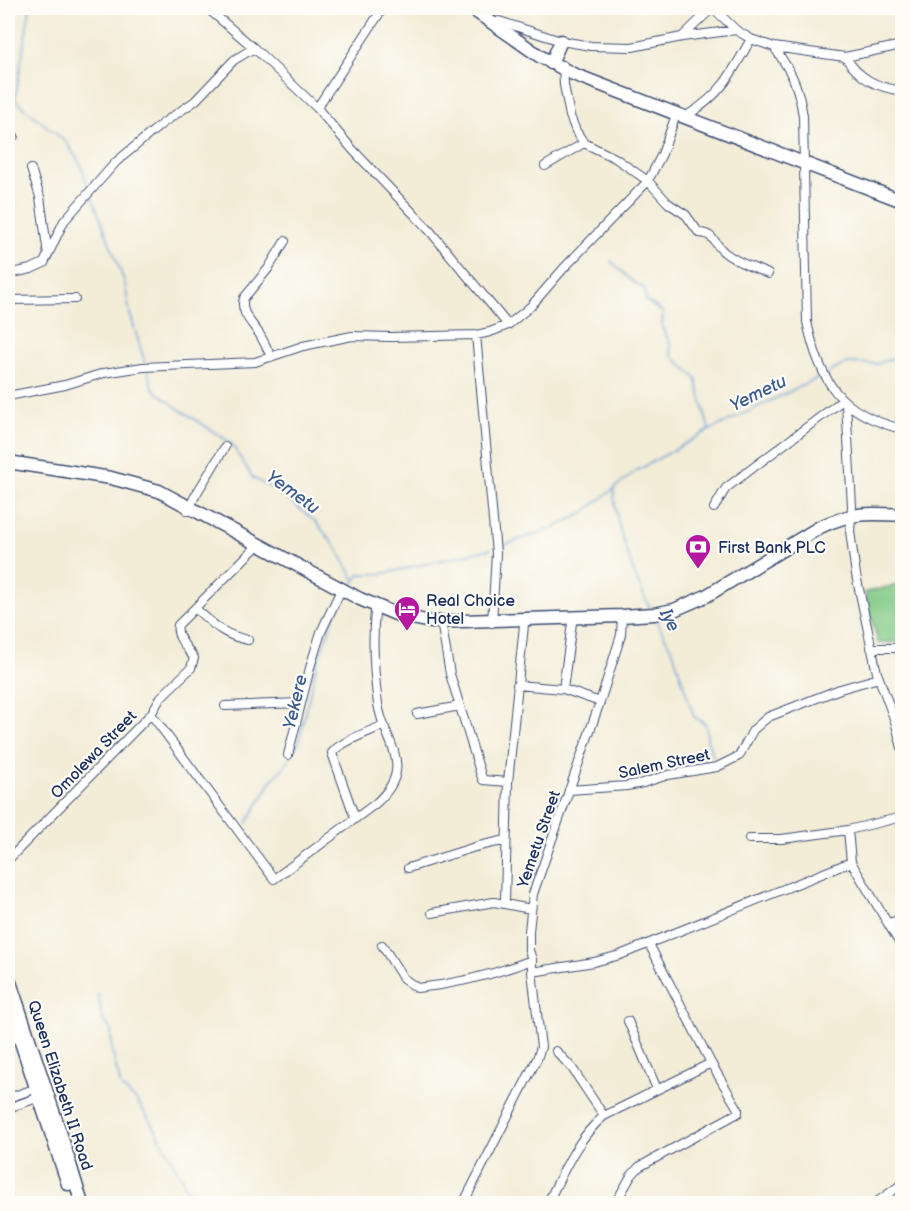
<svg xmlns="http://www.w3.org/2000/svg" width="910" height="1211" font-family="'Balsamiq Sans',sans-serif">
  <rect width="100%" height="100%" fill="#fdfcf7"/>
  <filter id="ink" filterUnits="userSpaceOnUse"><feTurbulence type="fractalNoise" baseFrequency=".0167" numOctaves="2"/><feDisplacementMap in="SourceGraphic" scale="12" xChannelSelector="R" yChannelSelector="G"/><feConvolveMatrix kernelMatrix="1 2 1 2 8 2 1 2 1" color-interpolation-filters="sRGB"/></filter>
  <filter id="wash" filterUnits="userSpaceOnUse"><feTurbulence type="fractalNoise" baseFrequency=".008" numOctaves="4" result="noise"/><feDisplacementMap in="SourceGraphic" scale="24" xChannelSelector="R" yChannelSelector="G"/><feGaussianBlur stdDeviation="1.35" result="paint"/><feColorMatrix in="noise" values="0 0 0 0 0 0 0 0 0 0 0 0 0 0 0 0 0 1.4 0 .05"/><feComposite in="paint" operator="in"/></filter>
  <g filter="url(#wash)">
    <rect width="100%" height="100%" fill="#f3ecd7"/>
    <path fill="#82ca86" stroke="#4e7c72" stroke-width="1.5" d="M902,584V642L878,643L865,592Z"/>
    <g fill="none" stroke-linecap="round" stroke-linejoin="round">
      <path stroke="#68a0d6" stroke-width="1.5" d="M30,8L15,100L67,143L81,165L88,187
        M8,101L15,100
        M91,194L125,283L129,310L145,363
        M611,261L633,282L645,289L646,301L663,312L662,328L669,340L672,356L696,378L709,430
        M148,371L153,389L176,407L231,443L253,478L275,490L314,520L336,547L354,579
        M826,374L847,363L877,364L902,355
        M614,490C615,526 633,575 650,608
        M499,547L553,528L582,514L636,471L710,430L822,376
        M350,588L360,574H381L491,549
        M656,620L673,652L694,717L706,724L707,739L713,756
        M247,823L273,779L286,765L298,744L317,663L334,616L344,597
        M98,994L102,1018L111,1030L112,1051L121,1087L137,1101L155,1128L195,1204"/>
    </g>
  </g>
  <g filter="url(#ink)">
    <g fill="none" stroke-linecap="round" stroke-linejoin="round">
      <g stroke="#3b4b70" stroke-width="10">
        <path id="minor" d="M207,8L254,48L317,108L353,150L430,231L508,325
          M713,8L736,30L751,39L774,47L845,57L902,45
          M499,21L561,41L591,46L632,47L682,37L712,8
          M682,37L736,30
          M774,47C792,73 798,84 803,116L807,322C820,382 840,414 902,429
          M845,57C860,79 876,87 902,91
          M563,65L564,85L570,116L576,131L584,143L615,158L648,181L668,203L686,215L699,233C714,233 714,244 724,252C737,263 753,267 768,274
          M317,108L383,8
          M688,115C723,93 731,74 751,39
          M8,140L14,136
          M545,166L584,143
          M31,169L40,197L48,255
          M8,274L31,269L44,263L64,221L116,162L163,123L195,101L234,60L254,48
          M8,300L75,299
          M476,335L496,553L492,623
          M271,357C268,350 264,342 260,335C253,324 239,312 244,298L268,269L285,241
          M8,396L65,385L104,373L143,367L255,362L303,346L352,336L391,337L476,335L490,332L508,325L531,306L564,268L648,181L662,154L676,115
          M846,404L852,506L850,531L856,575L877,673L895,721L902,748
          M714,508L726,488L843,400
          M188,511L195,496L225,447
          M195,608C214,625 223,635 248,640
          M442,627L450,674L481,775L483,780L508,782L505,902
          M871,648H902
          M517,685L563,689L600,702
          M563,689L572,623
          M225,706L300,703
          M151,714L274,879L375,804C418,766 384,744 378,704C374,674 372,641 375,611
          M417,714L460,706
          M288,755L311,664L321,632L339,594
          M508,782L524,625
          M569,790L627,786L643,783L668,775L717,767L739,756L753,730L768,717L840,689L879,678
          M902,817L848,830L851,862L902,947
          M355,818L332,753C339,742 371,731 384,725
          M749,839H782L848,830
          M8,860L151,714L161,697L191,668L194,658C187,648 175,636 178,625L259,544
          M408,868L475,847L506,840
          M432,913L494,902L531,909
          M888,923L902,919
          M382,945L403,978L417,988C457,984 495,974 532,960
          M532,972L594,962L620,955L851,862
          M628,1021L657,1089
          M556,1051L572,1068L604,1116
          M8,1098L40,1087
          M8,1108L43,1096
          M463,1204L537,1059L541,1047L532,972V960L529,950V931L533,894L600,702L621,635L622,616
          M547,1204C563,1173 577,1138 604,1116L711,1063
          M615,1204L631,1176L639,1167L738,1113V1109L711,1063L649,944
          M874,1204L902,1184"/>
      </g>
      <g stroke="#3b4b70" stroke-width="15">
        <path id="highway" d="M471,8L541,57L573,74L902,201
          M551,63L561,41
          M8,462L111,478L159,491L360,599L398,615L431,622L622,616L654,614L674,610L706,596L820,527C852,512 868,513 902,515
          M8,976L61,1135L82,1204
          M8,1003L68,1184"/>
      </g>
      <use href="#minor" stroke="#fff" stroke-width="8"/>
      <use href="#highway" stroke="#fff" stroke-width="12"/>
    </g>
  </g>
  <defs>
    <g id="bank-pin" transform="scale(1.35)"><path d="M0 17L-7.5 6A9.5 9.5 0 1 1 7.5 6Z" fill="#b5179e" stroke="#fdfcf7"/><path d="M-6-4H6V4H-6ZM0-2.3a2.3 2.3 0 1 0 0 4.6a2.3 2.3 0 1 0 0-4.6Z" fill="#fff"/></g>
    <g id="hotel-pin" transform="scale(1.35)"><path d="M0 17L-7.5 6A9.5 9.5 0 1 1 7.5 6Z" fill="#b5179e" stroke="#fdfcf7"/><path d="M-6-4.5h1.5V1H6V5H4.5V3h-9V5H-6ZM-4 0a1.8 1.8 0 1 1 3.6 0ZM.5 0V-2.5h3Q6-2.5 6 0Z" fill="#fff"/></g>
  </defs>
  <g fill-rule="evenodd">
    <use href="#bank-pin" x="698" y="547"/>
    <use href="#hotel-pin" x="407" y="609"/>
  </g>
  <g text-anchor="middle" stroke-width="4.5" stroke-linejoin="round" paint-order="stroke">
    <g font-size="16" fill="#1b2f5e" stroke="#fdfcf7" text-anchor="start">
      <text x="718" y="553">First Bank PLC</text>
      <text x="426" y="606">Real Choice<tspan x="426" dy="18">Hotel</tspan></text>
    </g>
    <g font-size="16" fill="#1b2f5e" stroke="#fdfcf7">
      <text transform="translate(93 754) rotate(-46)" y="6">Omolewa Street</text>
      <text transform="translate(664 763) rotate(-12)" y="6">Salem Street</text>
      <text transform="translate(538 839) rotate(-71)" y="6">Yemetu Street</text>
      <text transform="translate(61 1085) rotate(72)" y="6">Queen Elizabeth II Road</text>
    </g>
    <g font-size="18" font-style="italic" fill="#3a5c8e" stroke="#fdfcf7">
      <text transform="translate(758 393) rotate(-26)" y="6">Yemetu</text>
      <text transform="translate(293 492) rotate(36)" y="6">Yemetu</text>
      <text transform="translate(670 620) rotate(63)" y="6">Iye</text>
      <text transform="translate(295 702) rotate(-77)" y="6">Yekere</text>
    </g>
  </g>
  <rect width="910" height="1211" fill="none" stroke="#fdfcf7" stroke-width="30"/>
</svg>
